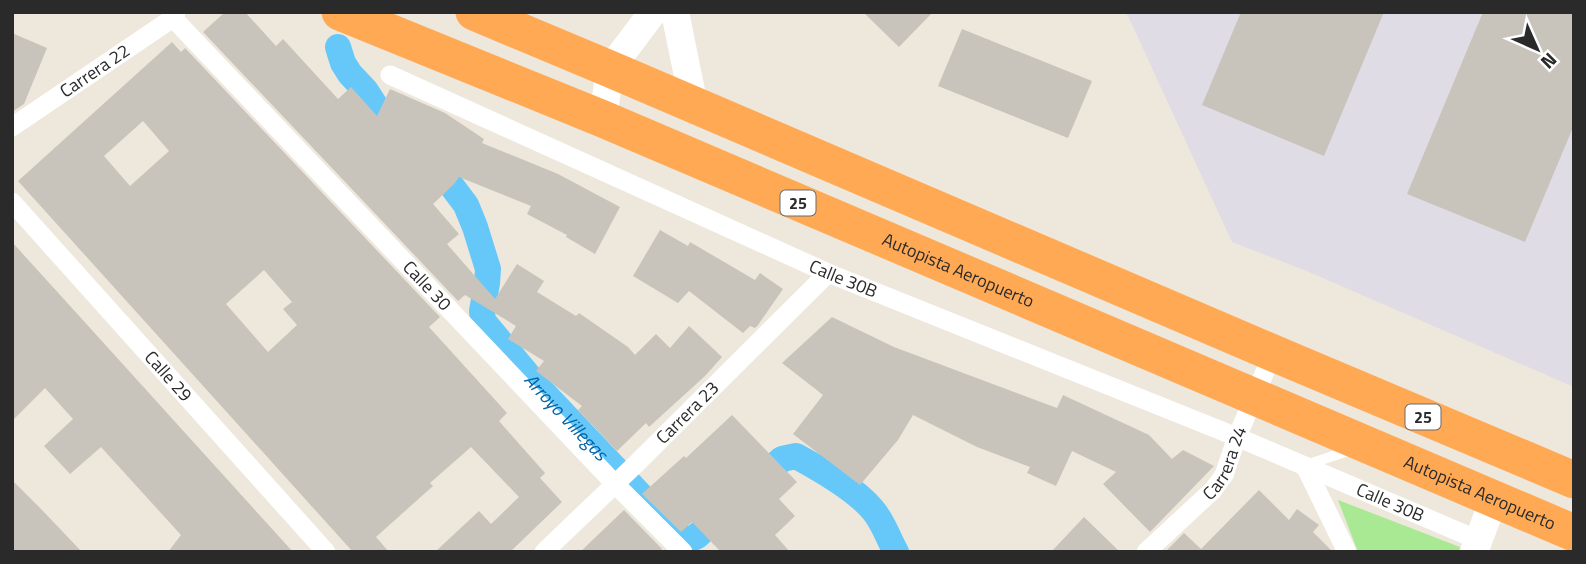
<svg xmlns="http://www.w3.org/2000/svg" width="1586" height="564" font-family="'Titillium Web',sans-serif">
  <rect width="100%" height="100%" fill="#eee7db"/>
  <path fill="#dfdce5" d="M1125,12H1574V387L1309,272L1232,242L1129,18Z"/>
  <path fill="#aae993" d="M1338,500L1460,547L1459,552H1358Z"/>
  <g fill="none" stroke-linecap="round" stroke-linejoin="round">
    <path stroke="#65c8f9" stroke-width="26" id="s1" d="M338,47L343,63L350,74L366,91L391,130L451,185L466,205L475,227L488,269L487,283L482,311L483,321L538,387L681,538L689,540L697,536L782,459L796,456C820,469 854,488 872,509C883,521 888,538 896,552"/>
  </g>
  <path fill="#c9c4bb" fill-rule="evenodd" d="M225,12H245L276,46L283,39L338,99L351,87L377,116L390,89L445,113L484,139L482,143L558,174L620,207L595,254L566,237L567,235L527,214L531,206L459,177L454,184L433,204L459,234L447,244L495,299L517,264L544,281L537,292L576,316L579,313L628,347L635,355L656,334L670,348L689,326L722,357L705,376L649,427L646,423L617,451L578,410L582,406L536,371L544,361L508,339L516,326L465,295L458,301L203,32Z
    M863,12H933L899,47Z
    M1241,12H1384L1324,156L1202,105Z
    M1483,12H1574V125L1525,242L1407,194Z
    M962,29L1092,81L1068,138L938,86Z
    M12,33L47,48L24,104L12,112Z
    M172,42L181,52L185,48L440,317L429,327L507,413L499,421L545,473L540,478L562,502L510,552H435L479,511L491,524L519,497L471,447L430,483L433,486L376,537L389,552H353L18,181ZM143,121L169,151L130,186L104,156ZM264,270L292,302L283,309L297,325L268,352L226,304Z
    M660,230L688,246L690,242L755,280L760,273L783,289L758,325L755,328L750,326L743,333L689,291L678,303L633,276Z
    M12,242L81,318L293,552H168L181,535L101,447L70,474L44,446L73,419L45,388L12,421Z
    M832,317L894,347L1057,408L1063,395L1149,435L1172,459L1183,450L1214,466L1150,532L1103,484L1116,472L1072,451L1056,486L1027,473L1030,467L977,447L913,415L898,440L860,485L793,434L823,395L782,363Z
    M732,415L797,482L779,499L795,516L775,535L790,552H721L692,522L681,532L642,494L684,456L686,458Z
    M12,480L42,510L82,552H12Z
    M1259,490L1289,520L1297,509L1319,525L1313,532L1333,552H1169L1167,550L1184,533L1201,549Z
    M624,510L662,549L659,552H580Z
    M1084,517L1120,552H1051Z"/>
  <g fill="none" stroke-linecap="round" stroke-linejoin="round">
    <path stroke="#fff" stroke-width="10" d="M1309,464L1351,450"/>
    <g stroke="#fff" stroke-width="19">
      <path id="s2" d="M173,18L615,484L683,552"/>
      <path id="s3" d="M390,75L828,273L1237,437L1478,540"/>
      <path id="s4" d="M12,127L173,18L176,12"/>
      <path id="s5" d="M12,202L326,552"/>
      <path d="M1305,466L1347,552"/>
      <path id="s6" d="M544,552L636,464L828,273"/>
      <path id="s7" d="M1146,552L1213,490L1224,475L1237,437L1273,353"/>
    </g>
    <path stroke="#fff" stroke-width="28" d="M675,12L694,106
      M603,119L610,69L653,12
      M1474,552L1494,499"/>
    <g stroke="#ffa955" stroke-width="37">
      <path id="s8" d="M340,12L603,119L1574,533"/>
      <path d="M474,12L610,69L1273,353L1574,480"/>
    </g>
  </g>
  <g text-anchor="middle" stroke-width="5" stroke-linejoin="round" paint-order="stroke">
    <g fill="#fff" stroke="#6a6a6a" stroke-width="2">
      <rect x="780.5" y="190.5" width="35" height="25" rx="5"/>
      <rect x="1405.5" y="404.5" width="35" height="25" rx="5"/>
    </g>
    <g font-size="16" font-weight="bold" fill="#2a2a2a">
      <text x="798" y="209">25</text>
      <text x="1423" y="423">25</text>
    </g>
    <g font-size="18" fill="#2a2a2a" stroke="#fff">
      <text dy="6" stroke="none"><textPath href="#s4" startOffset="100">Carrera 22</textPath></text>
      <text dy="6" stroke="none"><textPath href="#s8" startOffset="670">Autopista Aeropuerto</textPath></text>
      <text dy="6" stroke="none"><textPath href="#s3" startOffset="497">Calle 30B</textPath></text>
      <text dy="6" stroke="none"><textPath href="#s2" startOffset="369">Calle 30</textPath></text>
      <text dy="6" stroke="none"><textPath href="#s5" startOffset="234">Calle 29</textPath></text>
      <text dy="6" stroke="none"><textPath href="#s6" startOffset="200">Carrera 23</textPath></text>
      <text dy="6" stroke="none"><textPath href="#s7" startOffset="121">Carrera 24</textPath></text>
      <text dy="6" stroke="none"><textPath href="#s8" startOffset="1237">Autopista Aeropuerto</textPath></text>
      <text dy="6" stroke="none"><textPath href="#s3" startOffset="1088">Calle 30B</textPath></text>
    </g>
    <g font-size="19" font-style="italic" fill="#0263a7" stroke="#fff">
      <text dy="7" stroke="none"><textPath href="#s1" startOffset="453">Arroyo Villegas</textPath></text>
    </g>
  </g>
  <rect width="1586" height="564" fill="none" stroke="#2a2a2a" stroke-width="28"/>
  <g transform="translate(1537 49) rotate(135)" stroke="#ffffff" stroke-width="5" paint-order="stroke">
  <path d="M0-5L12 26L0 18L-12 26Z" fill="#2a2a2a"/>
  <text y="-10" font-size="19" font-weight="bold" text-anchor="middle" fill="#2a2a2a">N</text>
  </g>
</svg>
